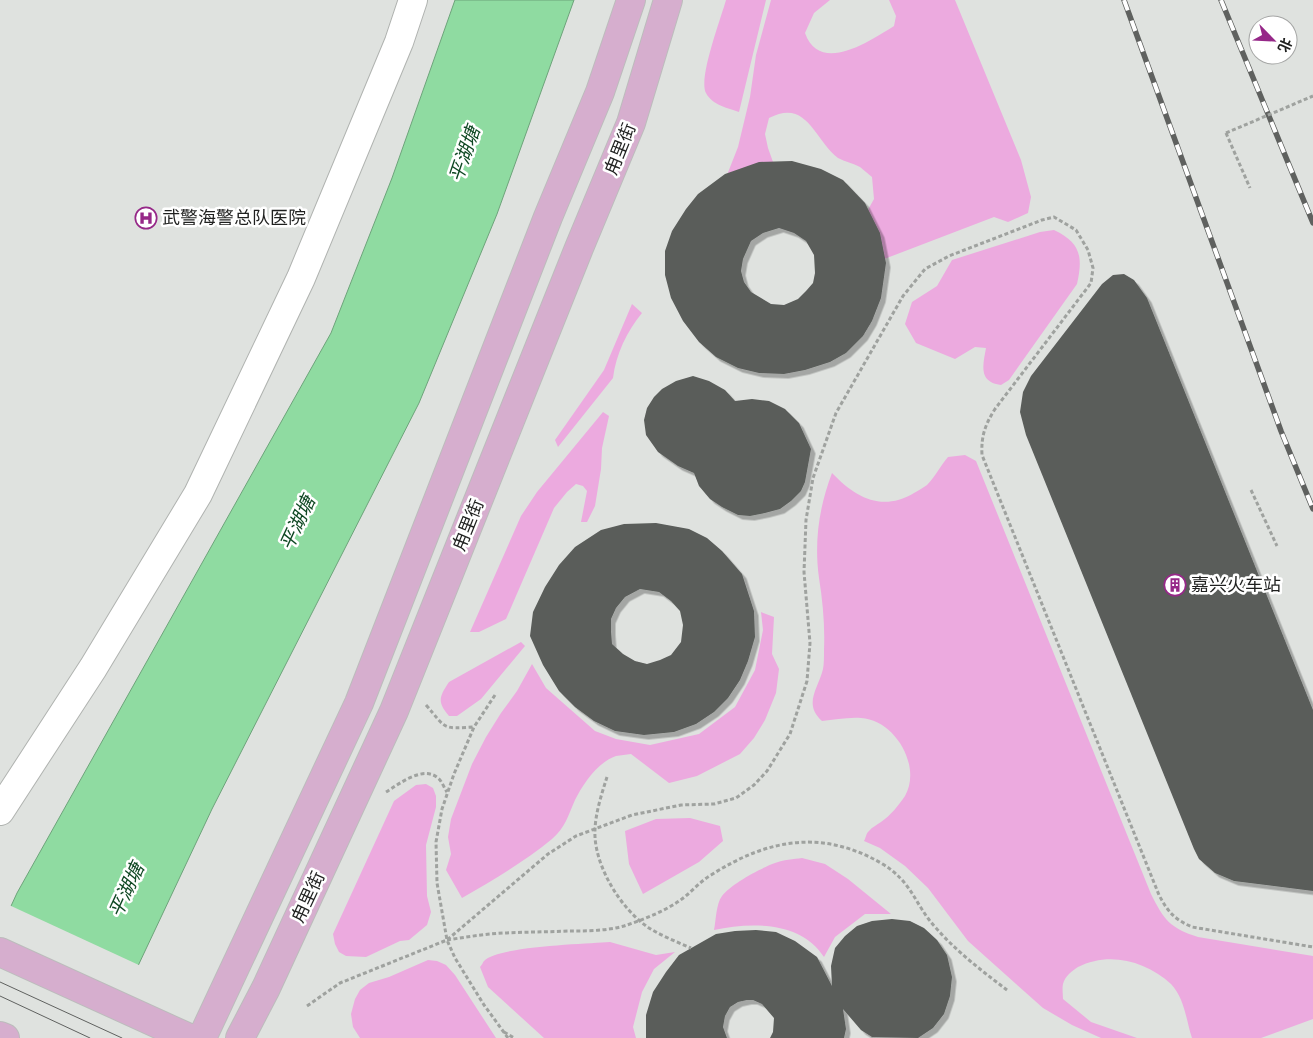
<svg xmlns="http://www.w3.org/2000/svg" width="1313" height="1038" font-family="'Titillium Web','Noto Sans SC',sans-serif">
  <defs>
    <filter id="shadow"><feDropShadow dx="4.5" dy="4.5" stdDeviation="0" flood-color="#0004"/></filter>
  </defs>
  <rect width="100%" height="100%" fill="#dfe2df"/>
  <path fill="#ecaadf" d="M726,0H766L739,112C728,108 712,105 706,93C698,79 721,18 726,0Z
    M771,0H830L814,13L805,33C820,75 870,41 894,26L896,16L889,0H955L1021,160L1031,197L1028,213L1008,222L994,217L879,261L860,224L874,199L872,177C868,174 864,170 860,167C853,163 845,162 838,158C814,139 807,98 769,118L765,134L768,148L782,187L716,203L738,147L750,97L756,55Z
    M1054,230C1081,243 1083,257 1077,284L1009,380L1001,385C978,382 983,365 986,348L975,347L955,359L916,343L905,324L912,302L937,286L952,260L1040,232Z
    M632,304L642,313C627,331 616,354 613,378L558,447L555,440L604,370Z
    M603,412L609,416L602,448L601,469L595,506L587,522H581L587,491L583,486L576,484L567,492L554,508L506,619L479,632H470L521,516L537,492Z
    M965,455L976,461L1151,894C1164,920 1170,928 1198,937L1313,956V1019L1261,1038H1192C1186,1020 1185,999 1171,984C1146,961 1109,951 1078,967C1072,971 1065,976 1063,984C1062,988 1063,995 1063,999L1091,1022L1137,1038H1101L1072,1025L1043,1008L968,941L928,888L905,866L880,848L864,841C866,838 866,833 869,831C872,827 877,825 881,822C891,815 898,806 905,796C922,766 895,720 861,718C848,717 834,720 822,721C803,704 818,689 823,669C824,664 824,657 824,650C825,626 823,603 819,578C814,542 819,507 832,473C856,498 882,512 914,493C919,490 923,488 927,485C936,476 940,466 948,457Z
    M761,612L774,617L772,654L779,669L776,693L765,720L754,738L740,754L697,776L669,783L631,754C626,755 621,755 616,756C598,762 583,784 575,800C568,816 565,828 552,839C524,862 493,880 462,898L446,870L451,854L448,837L451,819L472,764L486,737L501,713L517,691L532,664L546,688L595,731L616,739L650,745L699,734L735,707L755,670L763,630Z
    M521,642L525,646L481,699L457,716H449C437,702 439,697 449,682Z
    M426,784L433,788L436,796V807L426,845L427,896L431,912L427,925L409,940L400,941L366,957L346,956L339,952L335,944L333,934L394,801L416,785Z
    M690,818L720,826L723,841L699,862L643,894L629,864L625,831L656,819Z
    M802,858L825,864L848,879L891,914H865L835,937L824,957C801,921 751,922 714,930C716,920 716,904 722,896C731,884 761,868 775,863C783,860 794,859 802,858Z
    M610,942L656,955L675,952L654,969L642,992L633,1027L636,1038H544L488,987L480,967C482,965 483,962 484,961C498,946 586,944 610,942Z
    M428,960L437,961L446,965L455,975L496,1038H360L353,1027L351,1014L355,999L360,990L369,983L389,977Z"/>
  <path fill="#8fdba1" stroke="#6da37a" d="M455,0H574L497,214L419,403L212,809L104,1038L0,930L17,893L331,333L392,178Z"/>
  <path fill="#dfe2df" d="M9,905L141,966L107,1038H0V924Z"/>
  <path fill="#5a5d5a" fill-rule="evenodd" filter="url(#shadow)" d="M792,161L821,169L843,180L865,203L880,233L886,263L881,298L872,321L863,336L846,353L830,362L805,370L784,374L759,373L738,368L716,357L699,342L683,321L671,298L665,275V251L672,231L686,209L698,194L725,174L759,162ZM779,228L794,233L806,241L814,255L815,273L813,283L806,291L798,299L784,305L771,304L751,292L744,282L741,271L743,259L751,241L763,233Z
    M1124,274L1134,280L1147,298L1313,710V891L1234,881L1215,873L1199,859L1194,849L1026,435L1020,412L1023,392L1031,376L1102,284L1113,275Z
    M693,376L709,381L725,390L735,401L752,399L769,401L785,409L799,423L811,449L805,482L801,491L791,501L780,509L765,513L750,516L738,515L722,507L710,499L699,486L694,473L678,466L658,452L646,435L644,420L647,408L654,397L662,389L676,381Z
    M656,523L689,529L707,538L722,551L742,574L754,611L755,637L748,661L740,680L728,698L714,712L696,724L674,732L644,735L615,731L594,721L575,707L559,691L543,665L530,636L533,612L545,587L559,565L575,547L601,530L624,524ZM640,589L659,592L671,601L680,611L683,625L681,642L671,655L660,660L647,664L635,661L623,654L612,644L611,631V619L616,608L625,597Z
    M892,919L910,921L924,928L937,940L947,955L952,977L950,996L944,1014L933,1028L918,1038L872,1037L861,1030L843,1009L846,1029L844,1038H770L773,1032L774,1018L762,1004L753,1000H747L738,1002L730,1007L725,1016L723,1027L727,1038H646V1015L653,992L666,972L679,955L716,934L735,931L756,930L776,932L795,941L817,957L832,986L831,966L835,948L845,936L857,926L872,921Z"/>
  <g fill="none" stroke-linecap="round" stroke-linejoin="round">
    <g stroke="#b0b3b0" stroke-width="30">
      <path id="minor" d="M0,811L93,668L198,494L301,278L399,42L413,0"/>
    </g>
    <g stroke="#bcbcbc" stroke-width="30">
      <path id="primary" d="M0,952L189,1038
        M0,1036L5,1038
        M202,1038L359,703L548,217L600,92L631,0
        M240,1038L266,988L394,711L579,248L631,123L668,0"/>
    </g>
    <path stroke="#9fa29f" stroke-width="3" stroke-dasharray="4 2.5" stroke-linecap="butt" d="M1226,133L1250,188
      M1251,490L1277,546
      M495,695L474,727L454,774L442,809L436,842L437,883L447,940L455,958L484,1005L508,1038
      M426,705C447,729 441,729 474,727
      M386,792C399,784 423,765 438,778C442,781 444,788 447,792
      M447,940C466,937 485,934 504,933C525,932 546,932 568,931C586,931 606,931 624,926C642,920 663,912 679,901C690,894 699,882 711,875C768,839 821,829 881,863C913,882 914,904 936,928C957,952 982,971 1007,990
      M307,1006L340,983L447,940L548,854L576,836L632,815L681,805L714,804L736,798L754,785L767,771L790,734L807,681L810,643L804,572L806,520L813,478L836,413L903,296L925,269L949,256L1042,220L1054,217L1076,230L1088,250L1093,268L1091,283L995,409C985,425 981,436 982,455L1159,895C1168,912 1174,919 1192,927L1313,947
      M504,1032L514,1038"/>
    <use href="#minor" stroke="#fff" stroke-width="28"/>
    <use href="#primary" stroke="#d6aece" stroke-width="28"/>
    <path stroke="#5f615f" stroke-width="1" d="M0,982L122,1038
      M0,996L90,1038"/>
    <g stroke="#5f615f" stroke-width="5.5">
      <path id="rail" d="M1124,0L1281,431L1313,509
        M1221,0L1313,223"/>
    </g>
    <use href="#rail" stroke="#fff" stroke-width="4" stroke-dasharray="11" stroke-linecap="butt"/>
    <path stroke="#9fa29f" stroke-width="3" stroke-dasharray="4 2.5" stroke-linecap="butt" d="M1226,133L1313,96
      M607,777C601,796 594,817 595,837C597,870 622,910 649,928C662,936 677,942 691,948"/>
  </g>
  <defs>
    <g id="hospital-ring" transform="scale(1.125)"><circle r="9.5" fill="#fff" stroke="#962888" stroke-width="1.5"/><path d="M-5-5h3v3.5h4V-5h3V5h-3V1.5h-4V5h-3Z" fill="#962888"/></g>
    <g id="building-ring" transform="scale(1.125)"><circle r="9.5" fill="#fff" stroke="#962888" stroke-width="1.5"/><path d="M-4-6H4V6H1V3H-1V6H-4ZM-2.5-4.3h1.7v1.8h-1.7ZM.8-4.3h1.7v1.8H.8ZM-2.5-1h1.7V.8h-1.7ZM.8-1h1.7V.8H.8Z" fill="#962888"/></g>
  </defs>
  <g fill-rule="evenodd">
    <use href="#hospital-ring" x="146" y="218"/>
    <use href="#building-ring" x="1175" y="585"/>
  </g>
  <g text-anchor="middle" stroke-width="5" stroke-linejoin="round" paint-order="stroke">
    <g font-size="18" fill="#1f201f" stroke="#fff">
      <text transform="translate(620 149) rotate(-68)" y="6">甪里街</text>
      <text transform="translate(468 525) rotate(-68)" y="6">甪里街</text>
      <text transform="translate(308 897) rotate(-65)" y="6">甪里街</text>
    </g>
    <g font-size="18" fill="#1f201f" stroke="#fff" text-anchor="start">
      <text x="162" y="224">武警海警总队医院</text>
      <text x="1191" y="591">嘉兴火车站</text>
    </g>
    <g font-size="19" font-style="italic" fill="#0f4823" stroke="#fff">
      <text transform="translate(464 154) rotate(-71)" y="7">平湖塘</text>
      <text transform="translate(297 523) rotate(-65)" y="7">平湖塘</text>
      <text transform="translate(126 890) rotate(-65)" y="7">平湖塘</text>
    </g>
  </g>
  <g transform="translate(1273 40) rotate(114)"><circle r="24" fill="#ffffff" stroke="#a5a6a5"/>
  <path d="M0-4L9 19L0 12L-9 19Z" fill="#962888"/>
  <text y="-8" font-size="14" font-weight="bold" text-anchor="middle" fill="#1f201f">北</text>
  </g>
</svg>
